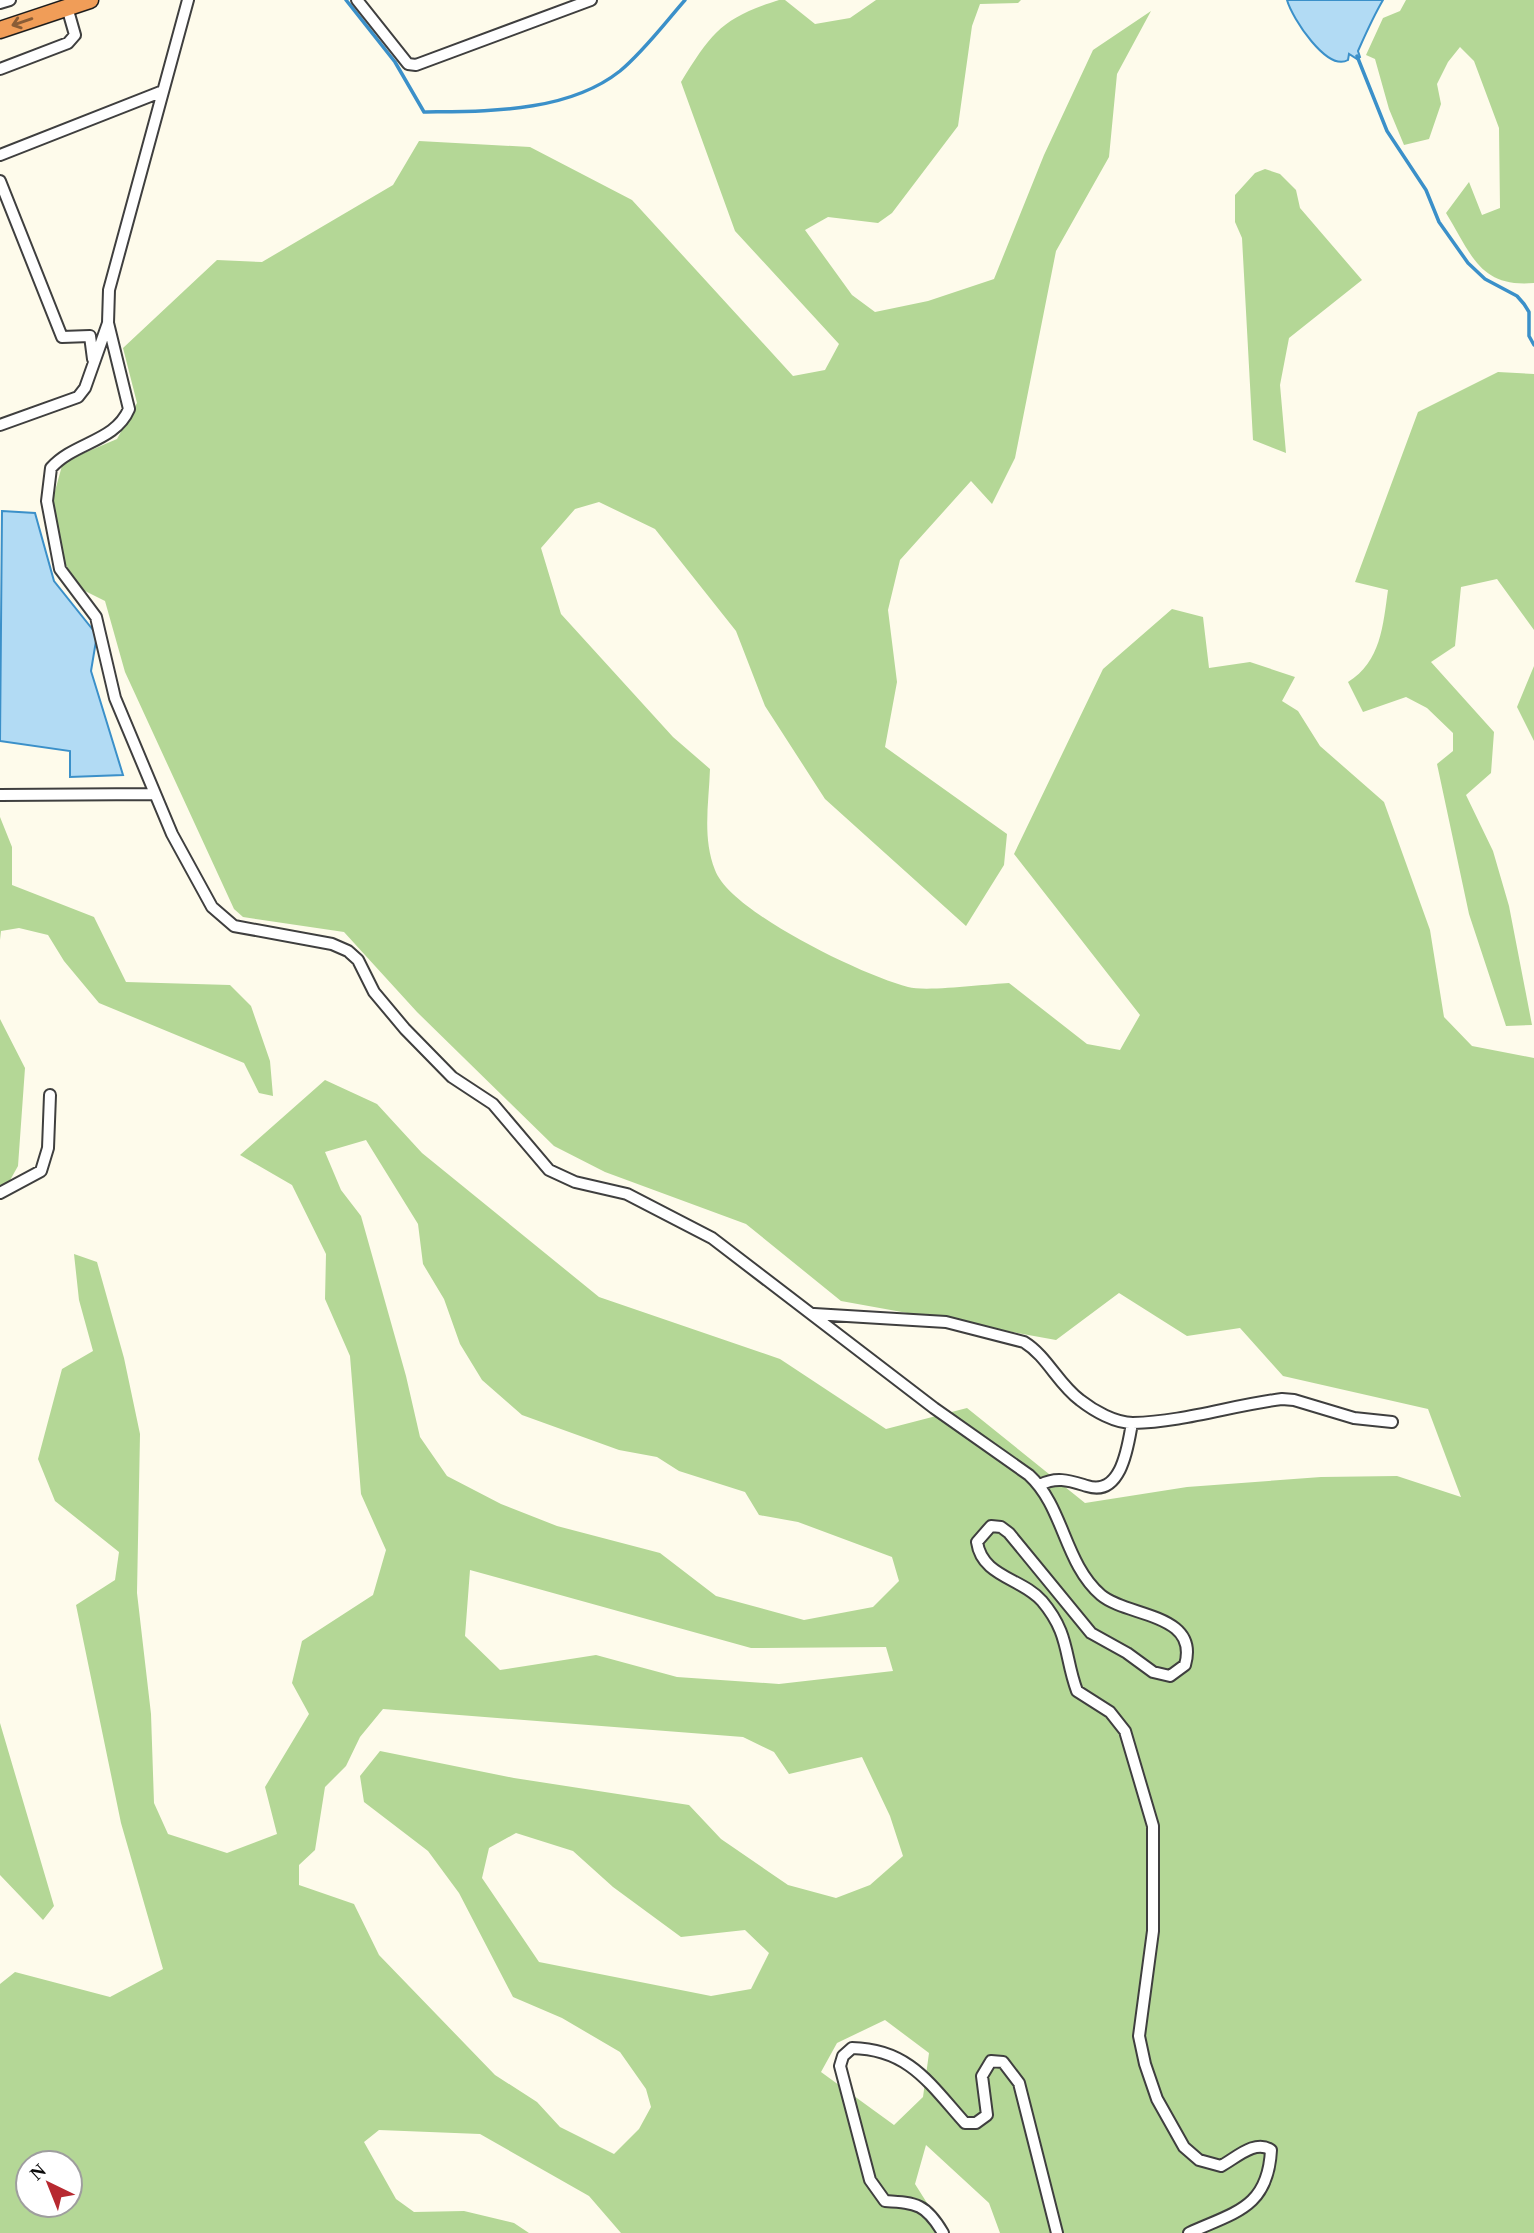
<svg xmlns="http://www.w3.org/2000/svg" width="1534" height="2233" font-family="Georgia,serif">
  <rect width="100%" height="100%" fill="#fefbeb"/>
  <path fill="#b4d796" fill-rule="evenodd" d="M779,0H785L815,24L850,18L876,0H1021L1018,3L980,4L972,26L958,126L892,213L878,223L828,217L805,230L852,295L875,312L928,301L994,279L1044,155L1093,50L1151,11L1117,74L1109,157L1056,251L1015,458L992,504L971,481L900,560L888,610L897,682L885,747L1007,834L1004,865L966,926L825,799L765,706L736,631L655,529L599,502L575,509L541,548L561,614L673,737L710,769C709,802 702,837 715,870C730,912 864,976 908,987C926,992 987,984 1009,983L1087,1044L1120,1050L1140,1015L1014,854L1103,669L1172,609L1203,617L1209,668L1250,662L1295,677L1282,701L1298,711L1320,746L1384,802L1430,930L1444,1017L1472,1046L1534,1058V2233H1000L989,2203L926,2145L915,2184L946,2233H621L589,2196L480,2134L379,2130L364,2142L396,2199L414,2212L464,2211L514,2223L529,2233H0V1984L15,1972L110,1997L163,1969L121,1823L76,1605L115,1580L119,1552L55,1501L38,1459L62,1369L93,1351L79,1300L74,1254L97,1262L124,1358L140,1434L137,1593L151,1714L154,1803L168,1834L227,1853L277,1834L265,1787L309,1714L292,1683L302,1641L373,1595L386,1550L361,1494L350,1356L325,1299L326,1254L292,1185L240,1155L325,1080L377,1104L422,1153L599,1297L780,1359L886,1429L967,1408L1085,1503L1187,1487L1321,1477L1397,1476L1461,1497L1428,1409L1283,1376L1240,1328L1187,1336L1119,1293L1056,1340L841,1301L746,1224L605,1172L554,1146L417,1012L344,932L243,917L234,909L125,672L105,601L83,590L65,564L52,502L63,462L117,439L137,403L123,348L217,260L262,262L393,185L419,141L530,147L632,200L793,376L825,370L839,344L735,231L681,82C712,32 722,18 779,0ZM366,1140L418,1224L423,1264L444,1299L460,1344L482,1380L522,1415L619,1450L657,1457L679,1471L745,1492L759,1515L798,1522L892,1557L899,1581L873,1607L804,1620L716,1596L660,1553L557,1526L501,1504L447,1476L420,1437L406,1376L361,1216L341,1190L325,1152ZM470,1570L751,1648L886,1647L893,1671L779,1684L677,1677L596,1655L500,1670L465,1636ZM383,1709L743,1737L774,1752L789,1774L862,1757L890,1816L903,1856L870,1885L836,1898L788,1885L721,1839L689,1805L514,1778L380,1751L360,1776L364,1802L428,1851L459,1893L513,1997L562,2018L620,2052L646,2089L651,2107L639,2129L614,2154L560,2127L537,2102L495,2075L379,1955L354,1904L299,1885V1865L315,1850L325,1787L346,1766L360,1737ZM516,1833L573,1851L613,1887L681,1937L745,1930L769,1953L751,1989L711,1996L539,1962L482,1878L489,1848ZM885,2020L929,2053L923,2097L894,2125L821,2072L837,2043ZM28,2163H70V2205H28Z
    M1406,0H1534V283C1479,288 1471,253 1446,213L1469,182L1482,215L1500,208L1499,128L1474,61L1460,47L1448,62L1437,84L1441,104L1429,139L1404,145L1389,109L1375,59L1366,55L1383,18L1400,11Z
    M1265,169L1280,174L1296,190L1300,208L1362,280L1289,338L1280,385L1286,453L1253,440L1242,238L1235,222V195L1255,173Z
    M1498,372L1534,374V630L1497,579L1461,587L1455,646L1431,662L1494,732L1491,773L1466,795L1493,851L1509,906L1532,1025L1506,1026L1469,914L1437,764L1453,751V733L1427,708L1406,697L1363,712L1348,682C1381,662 1383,625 1388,590L1355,582L1418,412Z
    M1534,666V741L1517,707Z
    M0,817L12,847V885L94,917L126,982L230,985L251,1006L270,1061L273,1096L259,1093L244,1063L99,1003L64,961L48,935L19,928L1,931L0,940Z
    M0,1019L25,1068L18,1166L0,1198Z
    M0,1723L54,1906L43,1920L0,1875Z"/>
  <path fill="#b2dbf4" stroke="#3b90c9" stroke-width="2" d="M1287,0H1383C1373,17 1366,33 1358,51L1360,57L1357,59L1349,54L1348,60C1327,72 1292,18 1287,0Z
    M2,511L35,513L54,581L97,635L91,671L123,775L70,777V751L0,741Z"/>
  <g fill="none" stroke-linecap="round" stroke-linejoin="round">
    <path stroke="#3b90c9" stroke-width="3.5" d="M346,0L395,62L424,112C487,111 567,113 620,71C644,51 664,24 685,0
      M1357,56L1387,131L1426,190L1439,222L1468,263L1485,279L1517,296L1524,304L1529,312V336L1534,345"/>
    <g stroke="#3f3f3f" stroke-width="14">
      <path id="minor" d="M188,0L109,290L108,323L129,409C115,442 74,442 51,468L47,501L60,569L96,617L115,698L172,834L212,907L234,926L332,944L348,951L358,960L374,992L405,1029L452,1077L493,1104L549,1170L575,1182L627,1194L712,1238L934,1408L1029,1475C1064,1507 1064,1563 1101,1595C1127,1617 1200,1613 1185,1665L1170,1676L1153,1672L1127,1653L1091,1633L1009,1533L1001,1527L991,1526L977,1542C982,1577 1022,1578 1042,1601C1070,1634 1064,1656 1077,1691L1110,1712L1125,1731L1153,1826V1931L1139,2036L1145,2064L1157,2099L1184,2147L1199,2160L1221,2166C1236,2158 1255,2139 1271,2150C1268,2208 1235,2212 1189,2233
        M357,0L408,64L416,65L591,0
        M0,3L10,0
        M0,69L68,43L75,35L67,7
        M0,155L163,91
        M0,181L62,337L90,336L93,359
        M0,425L78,397L85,388L108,323
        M0,795L155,794
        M0,1193L41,1171L48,1148L50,1095
        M814,1314L946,1322L1024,1342C1047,1356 1058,1384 1080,1400C1094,1411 1115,1423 1133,1423C1183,1422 1233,1405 1282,1399L1294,1400L1354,1418L1392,1422
        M1040,1485C1057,1476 1070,1481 1087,1486C1122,1497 1128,1445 1132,1423
        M943,2233C926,2204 917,2203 885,2201L870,2180L840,2066L843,2056L852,2048C909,2049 930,2084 965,2123H976L987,2115L982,2076L991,2061L1003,2062L1019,2083L1057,2233"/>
    </g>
    <g stroke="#1d1d1d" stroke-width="19">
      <path id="highway" d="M0,30L90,0"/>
    </g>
    <use href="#minor" stroke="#fff" stroke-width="10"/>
    <use href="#highway" stroke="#f09d58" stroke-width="16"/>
  </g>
  <defs><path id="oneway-shaft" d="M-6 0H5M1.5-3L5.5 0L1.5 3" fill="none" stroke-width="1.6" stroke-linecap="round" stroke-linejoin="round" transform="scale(1.75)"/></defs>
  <use stroke="#895c36" href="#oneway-shaft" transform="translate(22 22) rotate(161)"/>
  <g transform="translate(49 2184) rotate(317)"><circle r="33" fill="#ffffff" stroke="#9e9e9e" stroke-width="2"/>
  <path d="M0-5L12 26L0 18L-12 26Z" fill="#b72930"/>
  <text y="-10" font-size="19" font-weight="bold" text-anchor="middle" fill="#0c0c0c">N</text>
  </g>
</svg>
